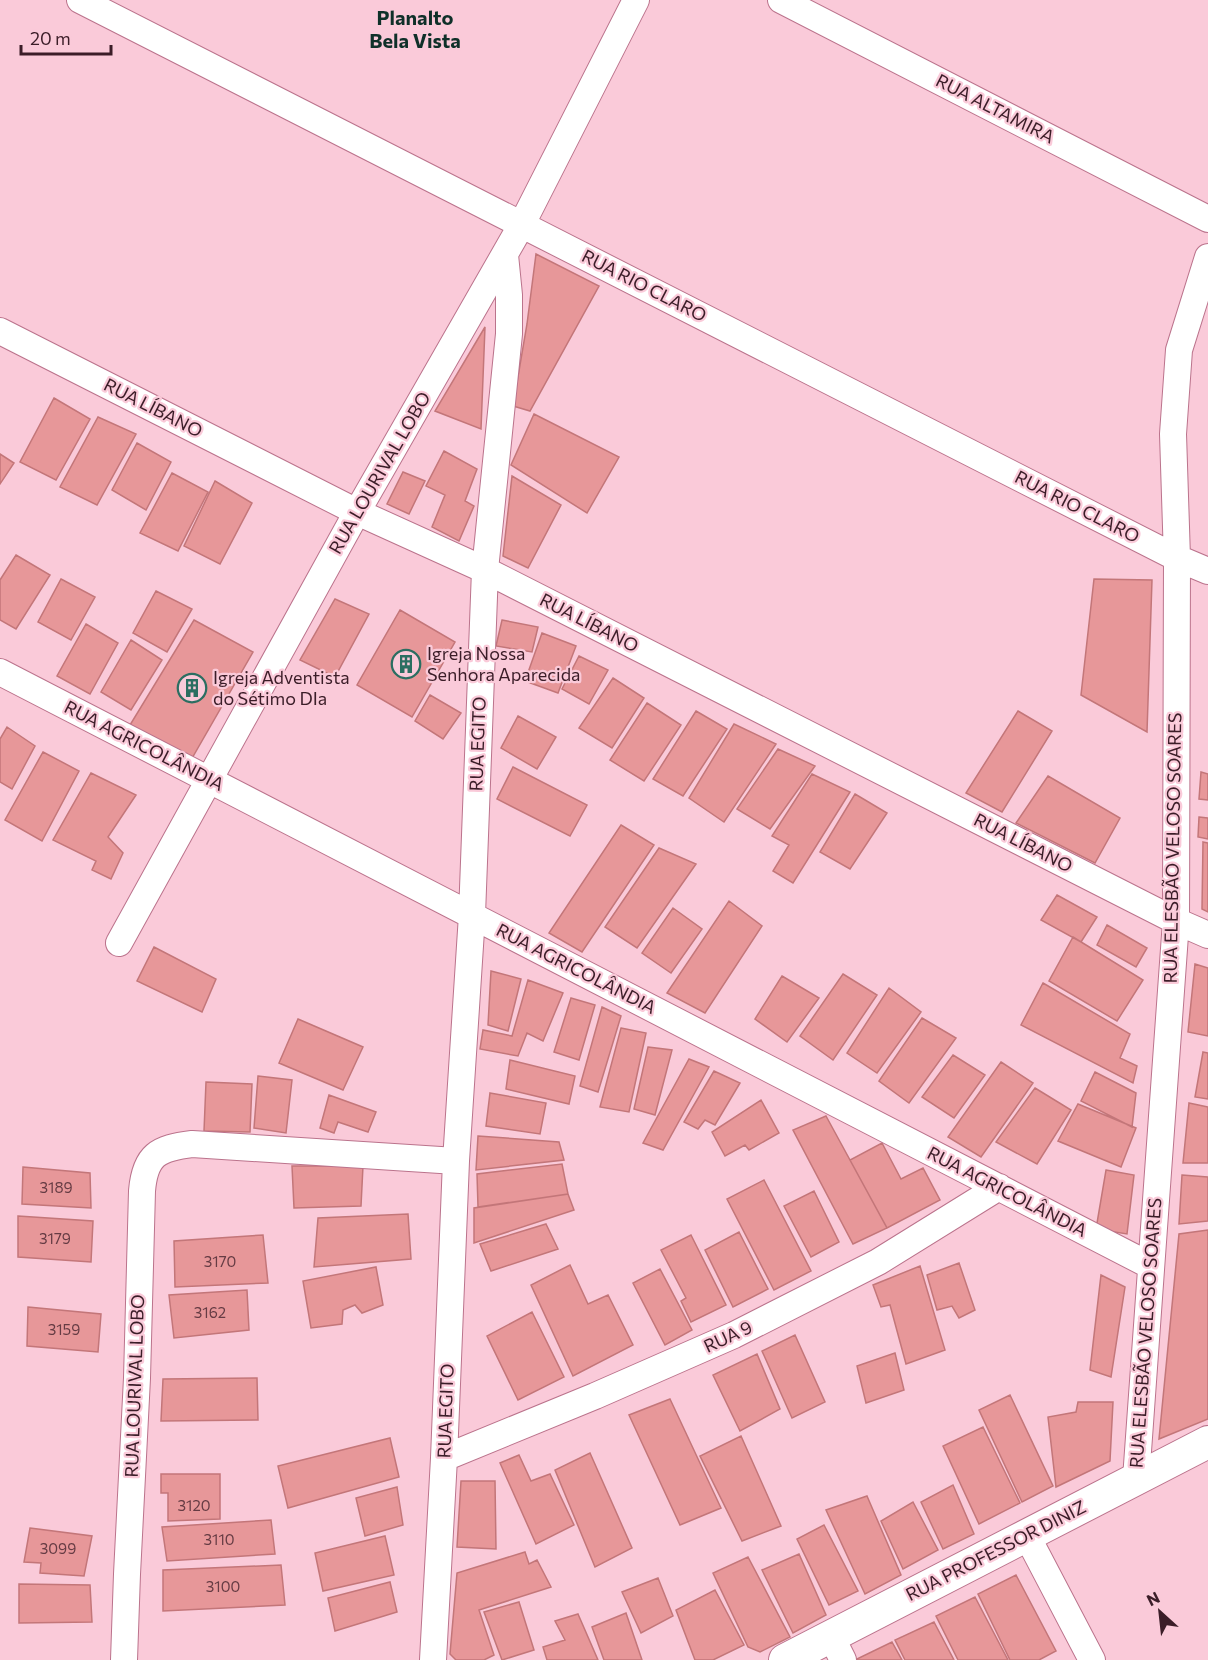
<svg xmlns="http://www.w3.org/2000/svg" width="1208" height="1660" font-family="Commissioner,sans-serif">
  <rect width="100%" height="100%" fill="#facad9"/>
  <path fill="#e79799" stroke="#c37679" stroke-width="1.5" d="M536,254L599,286L530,411L513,406L527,324Z
    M485,327L481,429L435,411Z
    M54,398L90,419L56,480L20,462Z
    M534,414L619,457L587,513L511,465Z
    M98,417L136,434L97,505L60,487Z
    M137,443L171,462L146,510L112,490Z
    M444,451L477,469L465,501L474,506L459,541L432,527L445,495L426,486Z
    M0,454L14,463L0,484Z
    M403,472L425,481L409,514L387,504Z
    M172,473L208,492L178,551L140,533Z
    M512,476L561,505L528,568L503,556Z
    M215,481L252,503L220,564L184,546Z
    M16,555L50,575L16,629L0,620V580Z
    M61,579L95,597L71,640L38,622Z
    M1094,579L1152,580L1147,732L1081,695Z
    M156,591L192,609L167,652L133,633Z
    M335,599L369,614L335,677L300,660Z
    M400,610L455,642L412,717L357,685Z
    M194,620L253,652L191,760L130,725Z
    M502,620L538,627L532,652L496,646Z
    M86,624L118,643L90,694L57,676Z
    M542,633L576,646L558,693L525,681Z
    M131,640L162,660L131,710L101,692Z
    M579,656L608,670L589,704L562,689Z
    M613,678L644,698L612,748L579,728Z
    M430,695L461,713L443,739L415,721Z
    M647,703L681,725L644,781L610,760Z
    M696,711L727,729L683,796L653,779Z
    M1018,711L1052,731L1002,812L966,793Z
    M518,716L556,737L537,769L501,748Z
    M734,724L776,744L724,822L689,798Z
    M7,727L35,746L12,789L0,782V739Z
    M778,749L815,766L770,829L737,809Z
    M43,752L79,771L42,841L5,820Z
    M513,767L587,805L570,836L497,799Z
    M1201,772L1208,774V800L1199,799Z
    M91,773L136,795L108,837L123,853L111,879L92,870L96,861L53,840Z
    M812,774L850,792L793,883L773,871L789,845L772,836Z
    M1048,776L1120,818L1095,863L1016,823Z
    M855,794L887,813L850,869L820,852Z
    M1199,817L1208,818V839L1198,837Z
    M621,825L654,845L582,952L549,933Z
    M1203,842L1208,843V912L1202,909Z
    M659,848L696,864L637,948L605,927Z
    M1057,895L1097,917L1081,942L1041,920Z
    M729,901L762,926L705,1013L667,993Z
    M673,908L702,929L671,973L642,953Z
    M1107,925L1147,948L1136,967L1097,945Z
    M1073,937L1143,980L1117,1021L1049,981Z
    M154,947L216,979L202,1012L137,981Z
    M1195,964L1208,968V1036L1188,1032Z
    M491,971L521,979L508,1031L488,1025Z
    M843,974L877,995L833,1060L800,1036Z
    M782,976L819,998L787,1042L755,1019Z
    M528,980L563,993L543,1041L527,1033L518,1056L480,1049L483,1030L512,1036Z
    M1043,983L1130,1034L1120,1058L1137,1066L1133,1083L1021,1025Z
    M889,988L921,1012L877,1073L847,1053Z
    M571,998L595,1005L579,1060L554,1052Z
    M602,1007L621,1016L598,1092L580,1086Z
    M922,1018L956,1038L909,1103L879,1081Z
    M298,1019L363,1047L343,1090L279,1063Z
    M621,1028L646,1033L629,1112L600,1107Z
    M648,1047L672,1050L655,1115L634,1109Z
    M1203,1052L1208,1053V1099L1195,1097Z
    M953,1055L985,1075L954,1118L922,1097Z
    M689,1059L709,1067L663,1150L643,1143Z
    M510,1060L575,1076L569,1104L506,1089Z
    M1001,1062L1033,1083L981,1157L948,1137Z
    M714,1071L740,1083L715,1125L705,1120L698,1129L684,1122Z
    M1095,1072L1136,1093L1132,1127L1081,1101Z
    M258,1076L292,1080L286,1133L254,1128Z
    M206,1082L252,1084L250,1132L204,1131Z
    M1035,1088L1071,1110L1037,1164L996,1142Z
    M490,1093L546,1103L540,1134L486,1126Z
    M329,1095L376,1112L368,1132L338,1122L334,1133L320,1128Z
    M761,1100L779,1133L749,1150L745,1145L725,1156L712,1132Z
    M1189,1103L1208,1107V1163H1183Z
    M1078,1104L1136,1128L1121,1167L1058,1141Z
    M826,1116L887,1228L853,1244L793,1130Z
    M478,1136L559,1142L564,1160L476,1170Z
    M882,1143L901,1179L923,1168L940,1200L887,1228L850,1160Z
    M562,1164L568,1194L478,1207L477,1174Z
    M292,1166H363L361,1206L294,1208Z
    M23,1167L90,1173L91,1208L22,1204Z
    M1106,1170L1134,1175L1127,1234L1096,1229Z
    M1182,1175L1208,1177V1221L1179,1224Z
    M764,1180L811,1271L774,1290L727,1199Z
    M814,1191L839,1242L811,1257L784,1206Z
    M568,1194L574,1210L474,1243V1208Z
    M408,1214L411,1259L314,1267L318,1218Z
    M18,1216L93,1221L91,1262L18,1257Z
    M546,1224L558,1249L491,1271L480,1244Z
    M1208,1230V1419L1159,1439L1179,1234Z
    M739,1232L768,1289L733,1307L705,1250Z
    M263,1235L268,1283L175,1287L174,1241Z
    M691,1235L726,1305L691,1322L681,1301L686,1298L661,1250Z
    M959,1263L975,1310L959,1318L952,1306L937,1310L927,1275Z
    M570,1265L588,1304L608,1295L633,1345L573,1376L531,1285Z
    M920,1266L945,1350L906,1364L890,1305L881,1307L873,1285Z
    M376,1267L383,1305L362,1313L355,1305L343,1310L342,1324L311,1328L303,1281Z
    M660,1269L692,1330L665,1345L633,1283Z
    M1101,1275L1125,1287L1111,1377L1090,1370Z
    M247,1290L249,1330L174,1338L169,1295Z
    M28,1307L101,1314L98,1352L27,1346Z
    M532,1312L564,1377L518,1400L487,1336Z
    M795,1335L825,1402L792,1418L762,1351Z
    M895,1353L904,1390L866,1403L857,1366Z
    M757,1354L780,1409L740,1431L713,1375Z
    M257,1378L258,1420L161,1421L163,1379Z
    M1010,1395L1053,1486L1022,1502L979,1410Z
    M670,1399L721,1508L680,1525L629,1415Z
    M1078,1402H1113L1110,1461L1056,1487L1048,1417L1076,1412Z
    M983,1427L1020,1503L979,1524L943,1446Z
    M741,1436L781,1526L742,1541L700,1456Z
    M390,1438L399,1477L288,1508L278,1466Z
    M590,1453L632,1548L595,1567L555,1470Z
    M519,1455L531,1481L550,1474L574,1525L536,1544L500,1463Z
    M161,1474H220V1519L168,1521V1493H161Z
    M461,1481H495L496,1549L457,1547Z
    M953,1485L974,1534L943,1549L921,1502Z
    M397,1487L403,1525L365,1536L356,1498Z
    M867,1496L901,1575L865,1594L826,1510Z
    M913,1502L938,1550L903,1569L881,1521Z
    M271,1520L275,1554L167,1561L162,1527Z
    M824,1525L858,1591L829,1605L797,1539Z
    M30,1528L92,1536L84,1576L40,1573L41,1563L24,1562Z
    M385,1536L394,1575L323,1591L315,1553Z
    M525,1552L529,1564L537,1560L551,1587L479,1610L494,1655L484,1660H456L450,1654L457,1573Z
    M799,1554L826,1615L793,1633L762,1570Z
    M748,1557L790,1637L760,1652L748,1647L713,1573Z
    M281,1565L285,1605L163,1611V1570Z
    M1016,1575L1056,1651L1039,1660H1010L978,1594Z
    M658,1578L673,1616L641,1633L622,1592Z
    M390,1582L397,1612L335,1631L328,1598Z
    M19,1584L90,1585L92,1622L19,1623Z
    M715,1590L744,1645L713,1660H695L676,1610Z
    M975,1597L1008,1660H958L936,1616Z
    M519,1602L534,1650L502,1660L484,1612Z
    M626,1613L642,1660H604L592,1627Z
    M578,1614L598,1660H547L543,1647L565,1640L555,1621Z
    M934,1622L954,1660H905L895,1640Z
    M892,1642L902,1660H855Z"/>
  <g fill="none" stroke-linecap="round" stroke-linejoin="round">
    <g stroke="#bb738c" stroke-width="28">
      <path id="minor" d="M80,0L1177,558L1208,571
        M781,0L1208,219
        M0,331L357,512L485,570L1176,921L1208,935
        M0,672L1151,1266
        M119,943L357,512L522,224L636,0
        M444,1458L595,1396L734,1335L878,1262L999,1187
        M1136,1479L1176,921L1177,558L1173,434L1179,350L1208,257
        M1026,1534L1092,1660
        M831,1636L843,1660
        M124,1660L127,1574L137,1378L142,1191C145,1155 158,1148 192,1144L456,1161
        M433,1660L444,1458L456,1161L472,915L485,570L509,334V295L505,255"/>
    </g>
    <g stroke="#bb738c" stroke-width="34">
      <path id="tertiary" d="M785,1660L1208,1442"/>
    </g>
    <use href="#minor" stroke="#fff" stroke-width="26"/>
    <use href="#tertiary" stroke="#fff" stroke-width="32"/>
  </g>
  <defs>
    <g id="building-ring" transform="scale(1.5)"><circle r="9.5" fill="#facad9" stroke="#2b6e61" stroke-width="1.5"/><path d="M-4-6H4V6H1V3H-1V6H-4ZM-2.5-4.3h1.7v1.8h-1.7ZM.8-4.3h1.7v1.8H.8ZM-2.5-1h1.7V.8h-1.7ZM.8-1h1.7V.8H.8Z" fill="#2b6e61"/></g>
  </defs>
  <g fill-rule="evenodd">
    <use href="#building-ring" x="406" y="664"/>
    <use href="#building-ring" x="192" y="688"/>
  </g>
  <g text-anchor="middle" stroke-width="4.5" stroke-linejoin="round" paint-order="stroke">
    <g font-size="15" fill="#663c44">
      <text x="56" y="1193">3189</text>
      <text x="55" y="1244">3179</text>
      <text x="220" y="1267">3170</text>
      <text x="210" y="1318">3162</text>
      <text x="64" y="1335">3159</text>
      <text x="194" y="1511">3120</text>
      <text x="219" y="1545">3110</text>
      <text x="58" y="1554">3099</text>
      <text x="223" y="1592">3100</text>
    </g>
    <g font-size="18" fill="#3b1d28" stroke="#facad9">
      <text transform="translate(995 109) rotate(27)" y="6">RUA ALTAMIRA</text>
      <text transform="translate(644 286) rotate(27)" y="6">RUA RIO CLARO</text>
      <text transform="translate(153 408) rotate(27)" y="6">RUA LÍBANO</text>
      <text transform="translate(380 473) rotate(-60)" y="6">RUA LOURIVAL LOBO</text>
      <text transform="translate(1077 507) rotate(27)" y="6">RUA RIO CLARO</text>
      <text transform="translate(589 623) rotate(27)" y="6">RUA LÍBANO</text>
      <text transform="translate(478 744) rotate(-88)" y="6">RUA EGITO</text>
      <text transform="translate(144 746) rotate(27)" y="6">RUA AGRICOLÂNDIA</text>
      <text transform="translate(1023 843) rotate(27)" y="6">RUA LÍBANO</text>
      <text transform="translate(1173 848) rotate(-89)" y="6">RUA ELESBÃO VELOSO SOARES</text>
      <text transform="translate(576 969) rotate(27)" y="6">RUA AGRICOLÂNDIA</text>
      <text transform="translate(1007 1192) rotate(27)" y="6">RUA AGRICOLÂNDIA</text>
      <text transform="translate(1146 1333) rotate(-86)" y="6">RUA ELESBÃO VELOSO SOARES</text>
      <text transform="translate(728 1337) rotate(-25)" y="6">RUA 9</text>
      <text transform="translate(135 1386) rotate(-88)" y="6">RUA LOURIVAL LOBO</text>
      <text transform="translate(446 1411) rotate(-88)" y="6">RUA EGITO</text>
      <text transform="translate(996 1551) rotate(-27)" y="6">RUA PROFESSOR DINIZ</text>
    </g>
    <g font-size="18" fill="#3b1d28" stroke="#facad9" text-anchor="start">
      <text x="427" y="660">Igreja Nossa<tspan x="427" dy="21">Senhora Aparecida</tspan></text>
      <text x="213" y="684">Igreja Adventista<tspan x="213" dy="21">do Sétimo DIa</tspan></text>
    </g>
    <g font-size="20" font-weight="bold" fill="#0f3029" stroke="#facad9">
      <text x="415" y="25">Planalto<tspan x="415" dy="23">Bela Vista</tspan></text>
    </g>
  </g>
  <g transform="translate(1160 1612) rotate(333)" stroke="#facad9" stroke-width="4.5" paint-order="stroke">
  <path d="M0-4.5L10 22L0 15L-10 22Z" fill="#3b1d28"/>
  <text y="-9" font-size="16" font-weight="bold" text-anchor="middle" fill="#3b1d28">N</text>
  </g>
  <path d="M21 45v9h90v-9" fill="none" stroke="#3b1d28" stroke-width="3"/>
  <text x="30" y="45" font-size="18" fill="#3b1d28" stroke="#facad9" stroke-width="4.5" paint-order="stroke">20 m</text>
</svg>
